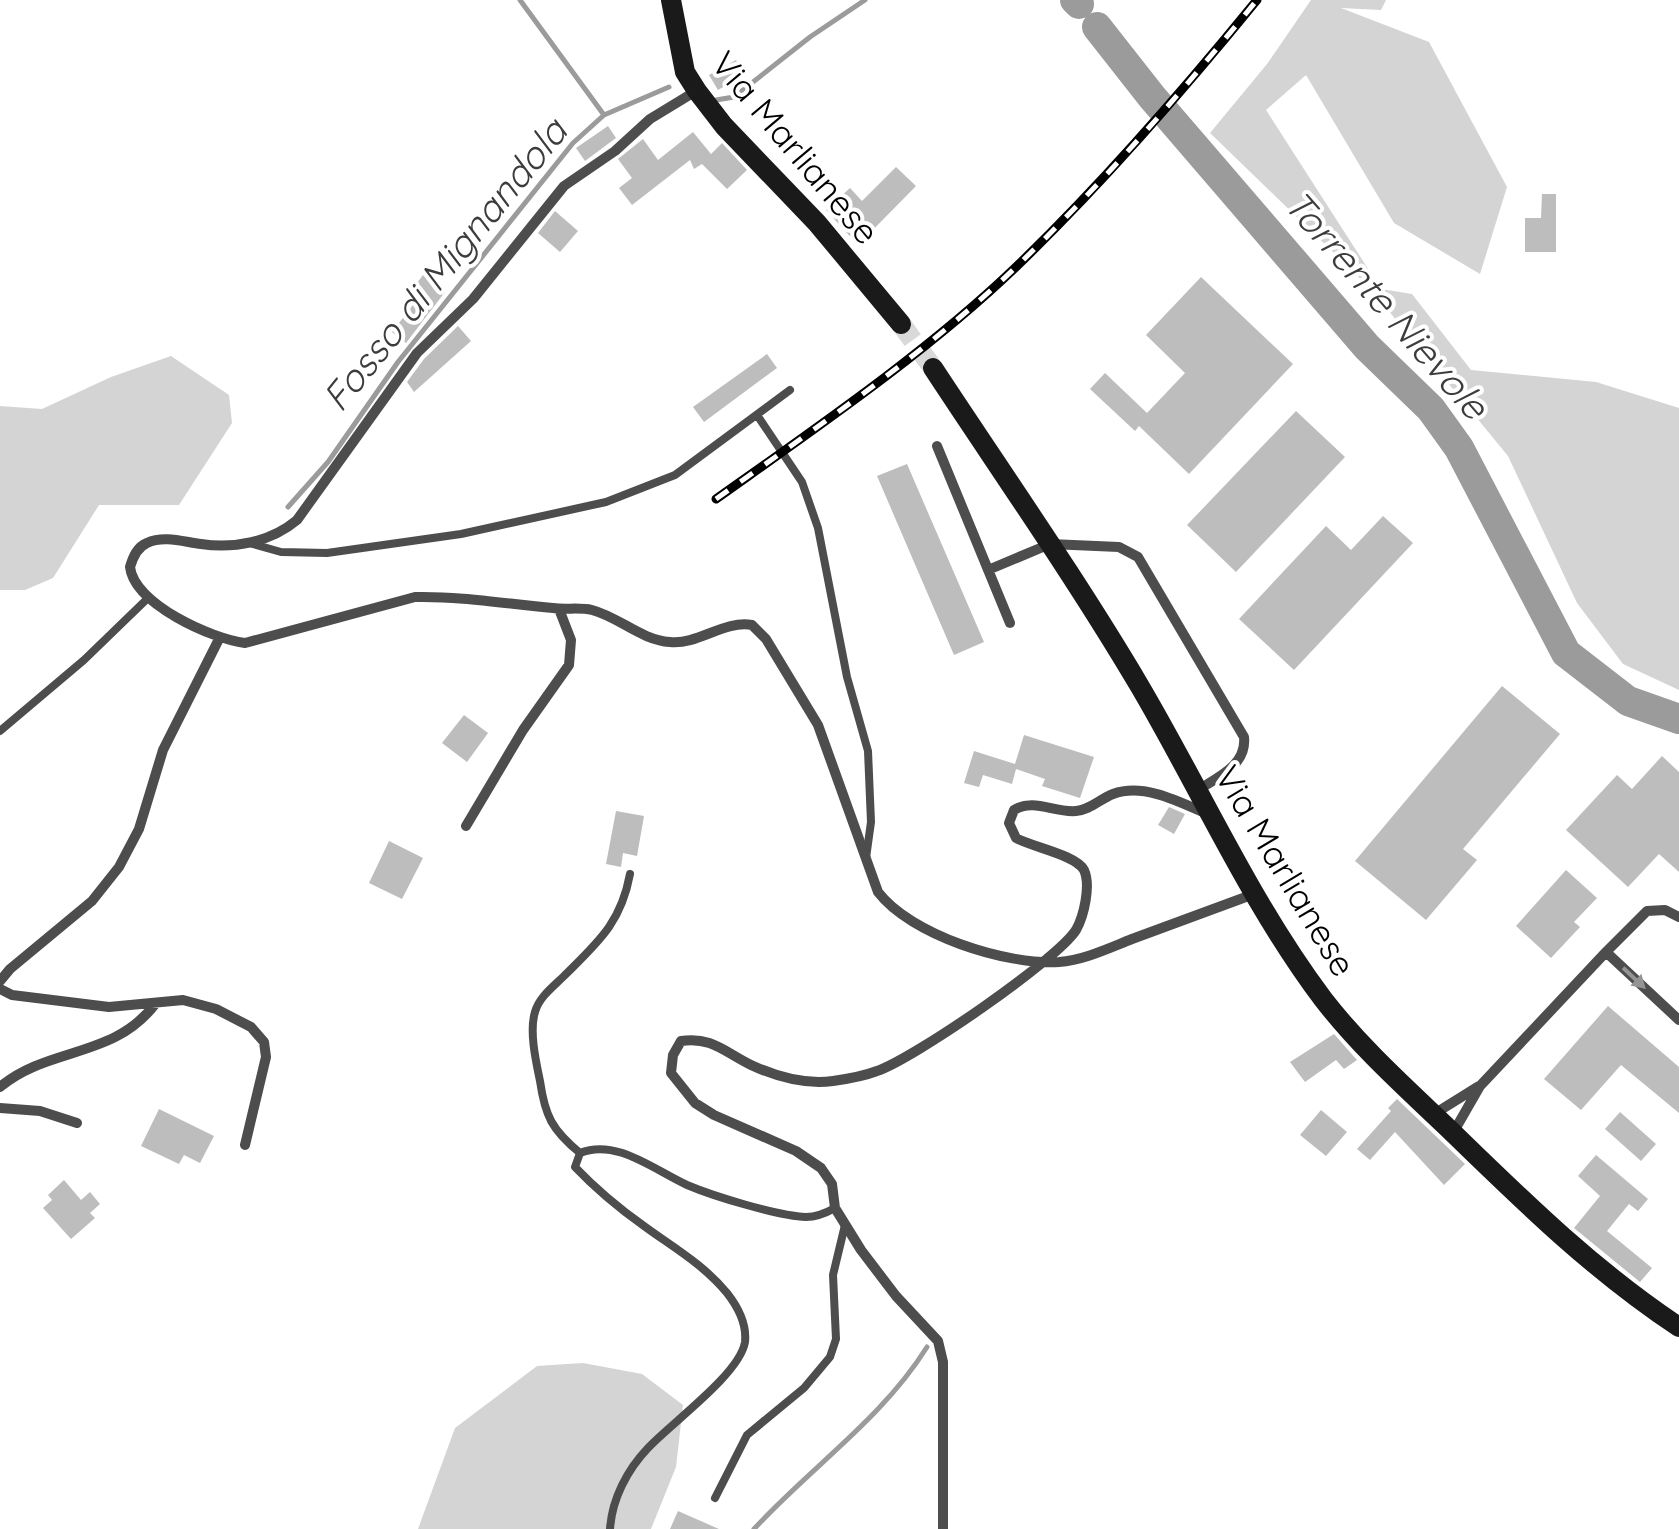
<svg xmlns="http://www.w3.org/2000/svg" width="1679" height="1529" font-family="Quicksand,sans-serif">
  <rect width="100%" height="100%" fill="#fff"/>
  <path fill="#d4d4d4" d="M1311,0H1386L1381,10L1341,8L1429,42L1507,187L1480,274L1394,223L1306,75L1266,110L1381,289L1412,294L1471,370L1596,382L1679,408V690L1623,664L1577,603L1508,456L1369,287L1210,133L1267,64Z
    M171,356L229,395L232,423L179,505H99L53,578L25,590H0V406L42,409L111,377Z
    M583,1363L642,1374L683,1405L676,1467L651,1529H418L455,1428L537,1366Z"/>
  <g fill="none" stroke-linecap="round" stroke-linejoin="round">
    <path stroke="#9b9b9b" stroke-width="5" d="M520,0L604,115
      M716,100L734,97L810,37L865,0
      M288,507L328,462L398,362L573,143L604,115L669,87
      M754,1529C811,1467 882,1419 927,1347"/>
    <path stroke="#9b9b9b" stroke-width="30" d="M1075,0L1079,4
      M1097,27L1152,97L1367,347L1431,409L1459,448L1566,653L1628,701L1679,719"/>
  </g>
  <path fill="#bdbdbd" d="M736,60L744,75L718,90L709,75Z
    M608,126L616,138L585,161L576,148Z
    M693,132L711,154L722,143L747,170L727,189L702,164L694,169L690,160L632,205L619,188L632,178L618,159L643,139L658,160Z
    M896,167L916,186L858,245L826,210L850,188L862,201Z
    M1542,194H1556V252H1525V218H1541Z
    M555,211L578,231L560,252L538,233Z
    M423,275L445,292L406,343L392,332L419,297L411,291Z
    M1201,277L1293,364L1189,474L1139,426L1135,431L1090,389L1105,373L1147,413L1185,373L1146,335Z
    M458,326L471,341L414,392L407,382L424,359Z
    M767,354L777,368L704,422L693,407Z
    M1296,411L1345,457L1236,572L1187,525Z
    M907,464L984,642L954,655L877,476Z
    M1383,516L1413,543L1294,670L1239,619L1326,526L1351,550Z
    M1502,686L1560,734L1463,849L1477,860L1426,920L1355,861Z
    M464,715L488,733L467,762L442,743Z
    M1024,735L1094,757L1080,798L1042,786L1045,779L1016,769L1012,784L983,775L979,787L964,783L974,751L1015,764Z
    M1662,756L1679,772V872L1659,854L1628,887L1566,830L1617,775L1632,789Z
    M1169,807L1185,814L1174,834L1158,825Z
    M616,811L644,816L637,856L623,853L621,867L606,864Z
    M389,841L423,858L402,899L369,883Z
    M1566,870L1597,898L1574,922L1580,927L1551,958L1516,926Z
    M1608,1006L1679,1067V1113L1621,1065L1581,1110L1544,1079Z
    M1334,1034L1357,1060L1344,1069L1336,1060L1305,1082L1290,1062Z
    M1397,1099L1465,1164L1444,1185L1395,1132L1370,1160L1357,1149L1391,1111L1388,1108Z
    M159,1109L214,1136L200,1163L184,1155L179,1164L141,1146Z
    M1321,1110L1347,1132L1326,1156L1300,1135Z
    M1620,1112L1656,1144L1641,1161L1605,1129Z
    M1596,1155L1648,1199L1638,1211L1629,1204L1607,1231L1652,1268L1640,1282L1574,1228L1600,1196L1578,1176Z
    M64,1180L81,1200L90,1192L100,1204L90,1213L95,1218L71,1239L43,1208L52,1200L48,1195Z
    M678,1511L719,1529H670Z"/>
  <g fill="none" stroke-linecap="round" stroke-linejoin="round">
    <path stroke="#d9d9d9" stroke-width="20" stroke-dasharray="20 10" stroke-linecap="butt" d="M901,324L933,368"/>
    <path stroke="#4d4d4d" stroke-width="8" d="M757,415L802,482L818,528L847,677L868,751L871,822L866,858
      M249,543L281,552L327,553L461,534L606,502L675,475L790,390
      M0,731L84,660L147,599
      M580,1153C552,1130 545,1116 540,1081C536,1062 529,1031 535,1012C539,997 554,986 564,976C598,942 621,923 630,874
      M715,1498L747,1435L804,1388L830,1357L836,1339L833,1275L845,1225
      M610,1529C612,1499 627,1470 648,1448C670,1424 740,1374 745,1342C747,1323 738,1307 727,1293C703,1264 674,1248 644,1226C620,1209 595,1188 575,1167L580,1153C616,1138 654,1170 687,1185C713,1196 778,1216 806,1217C817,1217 826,1213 835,1208"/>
    <path stroke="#4d4d4d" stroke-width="10" d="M696,91L650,119L615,151L564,186L473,299L417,353L297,520C271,542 234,549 201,544C184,542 164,535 147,543C137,547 133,557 130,567C134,604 212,639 245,643L415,597C462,596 507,604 553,608C566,610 579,607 592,610C619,617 641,640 670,642C698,645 724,620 752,625L766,639L818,725L878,892C911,935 1005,965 1059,962C1084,960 1109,948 1132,939C1172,924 1213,909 1254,894
      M937,446L1010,623
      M988,570L1050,544L1119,547L1138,557L1244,737C1247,765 1218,777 1198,790
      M466,826L523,730L569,665L571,640L559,609
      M1679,917L1665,910L1647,911L1606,952L1679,1020
      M0,981L10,969L92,901L119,867L139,829L163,750L220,637
      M0,989L12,995L109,1007L183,1000L216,1009L251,1027L264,1042L266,1057L245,1145
      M0,1087C49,1046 114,1059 156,1003
      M0,1108L40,1111L77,1123
      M1434,1114L1479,1086
      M1453,1133L1480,1086L1606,952
      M943,1529V1362L938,1341L896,1296L861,1250L835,1208L832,1184L821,1168L796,1151L714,1115L695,1103L671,1073L673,1055L681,1041C711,1036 726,1053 751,1065C777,1077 804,1085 833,1081C847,1079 864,1076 877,1071C913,1059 1057,960 1076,930C1084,916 1091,885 1084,870C1076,855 1032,847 1016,838L1009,823L1014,810C1034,798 1054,813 1076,811C1090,810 1100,799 1113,794C1143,783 1178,801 1205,813"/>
    <path stroke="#1a1a1a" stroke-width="20" d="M671,0L685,72L697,91L724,126L817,223L901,324
      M933,368C1002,473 1075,577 1139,685C1201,790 1250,902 1323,999C1360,1047 1406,1088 1450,1130C1523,1201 1593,1270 1679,1327"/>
    <g stroke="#000" stroke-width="9">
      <path id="rail" d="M716,499C816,428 930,350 1017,266C1103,183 1182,92 1257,0"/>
    </g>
    <use href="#rail" stroke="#fff" stroke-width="5" stroke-dasharray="15" stroke-linecap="butt"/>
  </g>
  <defs><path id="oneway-solid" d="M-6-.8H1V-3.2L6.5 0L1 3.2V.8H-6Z" transform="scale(2.5)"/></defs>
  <use fill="#949494" href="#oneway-solid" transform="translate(1634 978) rotate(43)"/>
  <g text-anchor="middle" stroke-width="8" stroke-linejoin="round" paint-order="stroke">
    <g font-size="35" fill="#000" stroke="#fff">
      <text transform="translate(795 148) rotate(50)" y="12">Via Marlianese</text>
      <text transform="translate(1285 871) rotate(59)" y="12">Via Marlianese</text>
    </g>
    <g font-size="38" font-style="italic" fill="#3c3c3c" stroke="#fff">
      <text transform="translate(445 265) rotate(-51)" y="13">Fosso di Mignandola</text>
      <text transform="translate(1386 305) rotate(49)" y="13">Torrente Nievole</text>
    </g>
  </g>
</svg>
